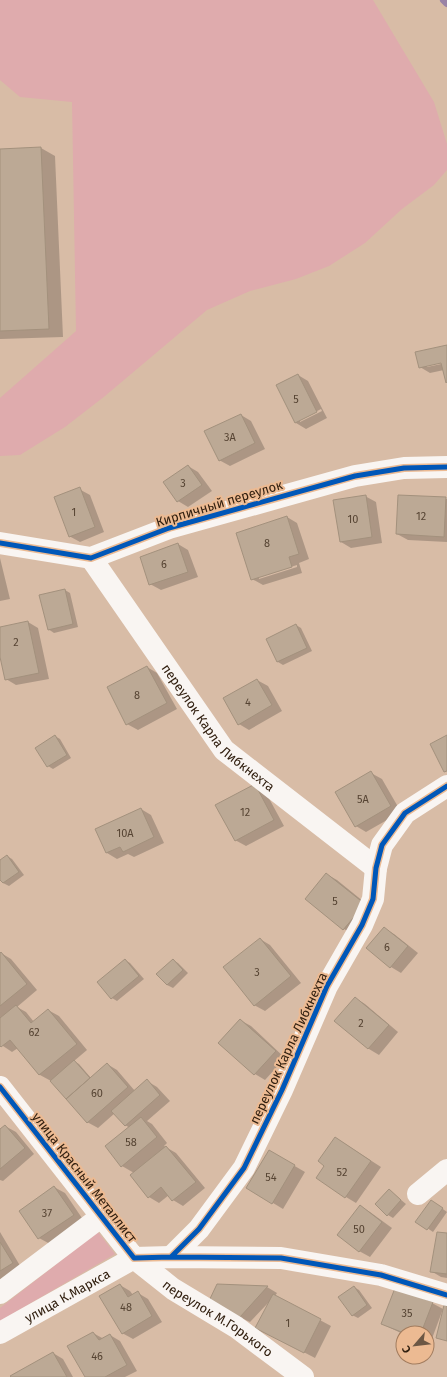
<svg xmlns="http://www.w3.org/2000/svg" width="447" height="1377" font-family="'Fira Sans',sans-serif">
  <rect width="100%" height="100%" fill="#d8bca6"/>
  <path fill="#dfabad" d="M0,0H373L434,102L447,144V170L434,185L402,209L365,243L329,266L296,279L250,291L207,310L105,396L65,427L20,455L0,456V398L76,331L72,102L20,97L0,80Z
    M98,1232L115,1254L0,1321V1308Z"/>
  <path fill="#0003" fill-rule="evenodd" d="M41,148L55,156L63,337L1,339H0V150Z
    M447,346V382L444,370L430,373L420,367ZM446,361V363L427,367V365Z
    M298,375L308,381L327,418L306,429L296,423ZM321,409L322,411L300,422V420Z
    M241,415L251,421L265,449L230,466L219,460Z
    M188,466L198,472L212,491L188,507L178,501L165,482Z
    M79,489L90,495L104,532L80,542L69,536Z
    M365,496L376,502L382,543L351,548L341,542Z
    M399,496L447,499V542L408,540L397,534Z
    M287,517L297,523L309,559L299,563L302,573L263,585L252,579ZM297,565V567L259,579V577Z
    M178,544L188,550L198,577L161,590L150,584Z
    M0,558L10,599L0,601Z
    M65,590L70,593L78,627L54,633L48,629Z
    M28,622L38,628L49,679L16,685L6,679L0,652V628Z
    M296,625L301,628L312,651L283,665L278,662L267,640Z
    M147,667L157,673L177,709L138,730L127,724Z
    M257,680L268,686L282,711L249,730L239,724Z
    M55,736L60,739L71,758L53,769L48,766Z
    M371,773L382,779L401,812L366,832L356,826Z
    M255,785L265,791L284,826L246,846L235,840Z
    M141,809L151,815L164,843L134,857L128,854L117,859L107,853L96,829Z
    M7,856L12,859L24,875L9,886L3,883L0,878V862Z
    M326,874L337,880L374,910L354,935L344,929L306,899Z
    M384,928L394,934L418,953L401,973L391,967L368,948Z
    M260,939L270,945L301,983L265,1011L254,1005Z
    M1,953L11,959L37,990L17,1007L26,1012L34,1022L48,1010L59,1016L87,1050L74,1061L79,1064L91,1078L107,1064L117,1070L135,1091L147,1081L157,1087L170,1101L147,1121L152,1124L167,1143L164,1146L176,1153L205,1188L183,1206L173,1200L169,1195L159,1203L149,1197L134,1173L122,1166L130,1128L125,1125L115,1113L98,1128L87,1122L51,1081L40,1075L18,1048L12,1052L0,1044V954Z
    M125,960L130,963L144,979L117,1001L112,998Z
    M173,960L178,963L188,973L173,988L167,985Z
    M355,998L365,1004L398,1032L379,1055L369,1049L336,1021Z
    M240,1020L251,1026L285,1058L265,1080L255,1074L220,1043Z
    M5,1126L16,1132L34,1154L3,1181L0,1180V1130Z
    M336,1138L381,1167L356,1203L346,1197L326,1165Z
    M269,1151L305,1172L283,1209L248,1188Z
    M54,1187L65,1193L84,1221L50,1244L39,1238L21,1211Z
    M389,1190L406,1204L393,1218L388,1215Z
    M436,1204L447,1212L433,1232L417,1221Z
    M360,1206L370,1212L392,1228L370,1257L359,1251Z
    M0,1232L22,1269L0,1283Z
    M447,1234V1278L441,1277L431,1271Z
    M120,1285L130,1291L133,1295L138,1293L148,1299L162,1322L133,1339L122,1333Z
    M217,1285L267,1287L277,1293L275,1296L331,1326L315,1358L267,1333L269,1302L250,1322L220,1308Z
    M354,1287L359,1290L372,1308L358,1318L352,1315Z
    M432,1303L443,1309L430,1344L427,1343V1333L403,1334L382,1324Z
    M93,1333L104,1339L110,1335L120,1341L137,1371L125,1377H86Z
    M53,1353L63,1359L73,1377H12Z"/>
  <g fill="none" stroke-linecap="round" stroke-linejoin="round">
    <path stroke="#9a83a6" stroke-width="8" d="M444,0L447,3"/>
  </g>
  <path fill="#bca995" stroke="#a3917d" d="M41,147L49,329L0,331V149Z
    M447,345V382L446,383L441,363L419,368L415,352Z
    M298,374L317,412L295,423L276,385Z
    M241,414L255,443L219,461L204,431Z
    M188,465L202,485L177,502L163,482Z
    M80,487L95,527L69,537L54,497Z
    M366,495L372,537L340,542L333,500Z
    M398,495L446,497L444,537L396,534Z
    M287,516L299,554L289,557L292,567L251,580L236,533Z
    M178,543L188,572L149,585L140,557Z
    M65,589L73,624L48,630L39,595Z
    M28,621L39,673L5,680L0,657V627Z
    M296,624L307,648L277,662L266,639Z
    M147,666L167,703L126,725L107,687Z
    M257,679L272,705L238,725L223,698Z
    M55,735L67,755L47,767L35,748Z
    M447,735V771L444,772L430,744Z
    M371,771L391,806L355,827L335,792Z
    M255,784L274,820L235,841L215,805Z
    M141,808L154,837L123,852L120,847L106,853L95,829Z
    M7,855L19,872L3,883L0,880V860Z
    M326,873L365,904L343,930L305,899Z
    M384,927L408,946L390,968L366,948Z
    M260,938L291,976L254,1006L223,967Z
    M1,952L27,984L0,1006V953Z
    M125,959L139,976L111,999L97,982Z
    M173,959L183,970L167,985L156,974Z
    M355,997L389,1025L368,1049L334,1021Z
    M16,1005L31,1023L48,1009L77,1044L39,1075L10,1040L1,1047L0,1046V1018Z
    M240,1019L276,1051L254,1075L218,1043Z
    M74,1060L90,1078L66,1099L50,1081Z
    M107,1063L128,1087L87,1123L66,1099Z
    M147,1079L160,1095L125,1126L111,1111Z
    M141,1117L157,1137L121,1167L105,1146Z
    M5,1125L25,1148L0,1169V1129Z
    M335,1137L371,1161L345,1198L316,1178L324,1166L318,1161Z
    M166,1146L196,1182L172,1201L161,1187L148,1198L130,1175Z
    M269,1150L295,1165L272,1204L246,1188Z
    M54,1186L74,1215L38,1239L19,1211Z
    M389,1189L401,1200L387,1216L375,1204Z
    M431,1200L443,1208L427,1230L415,1222Z
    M360,1205L382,1222L359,1252L337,1235Z
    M437,1232L447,1233V1274L430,1272Z
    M0,1242L13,1263L0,1271Z
    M120,1284L128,1297L138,1291L152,1316L122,1334L99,1296Z
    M217,1284L268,1286L240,1317L208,1303Z
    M354,1286L367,1305L352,1316L338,1297Z
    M395,1288L433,1302L421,1333H404L381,1324Z
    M273,1294L321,1319L304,1353L255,1328Z
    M444,1305L447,1306V1341L436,1338Z
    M93,1332L99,1340L110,1334L127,1365L105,1377H85L67,1346Z
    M53,1352L67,1377H11L10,1376Z"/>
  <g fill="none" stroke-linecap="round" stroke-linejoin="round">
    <g stroke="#f9f5f2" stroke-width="22">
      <path d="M0,543L91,558L169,528L355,476L404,468L447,467"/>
      <path id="s1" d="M91,558L224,750L376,868"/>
      <path d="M0,1087L134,1258L171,1257L281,1258L381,1275L447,1295"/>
      <path d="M418,1194L447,1170"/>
      <path d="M171,1257L199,1229L244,1168L282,1090L327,986L362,925L373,899L376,868L382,845L405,813L447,786"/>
      <path d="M0,1293L102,1216"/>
      <path id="s2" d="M0,1333L134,1258L173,1289L236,1327L303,1377"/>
    </g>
    <g stroke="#ecba92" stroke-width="8">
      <path id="cycleway" d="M0,543L91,558L169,528L355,476L404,468L447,467
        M0,1087L134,1258L171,1257L281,1258L381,1275L447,1295
        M171,1257L199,1229L244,1168L282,1090L327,986L362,925L373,899L376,868L382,845L405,813L447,786"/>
    </g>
    <use href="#cycleway" stroke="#0057b8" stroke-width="5"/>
  </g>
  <g text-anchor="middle" stroke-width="4" stroke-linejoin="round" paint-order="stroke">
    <g font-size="11" fill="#564433">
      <text x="296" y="403">5</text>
      <text x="230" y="441">3А</text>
      <text x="183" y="487">3</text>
      <text x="74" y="516">1</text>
      <text x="421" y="520">12</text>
      <text x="353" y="523">10</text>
      <text x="267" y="547">8</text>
      <text x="164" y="568">6</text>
      <text x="16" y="646">2</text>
      <text x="137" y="699">8</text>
      <text x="248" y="706">4</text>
      <text x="363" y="803">5А</text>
      <text x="245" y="816">12</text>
      <text x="125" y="837">10А</text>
      <text x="335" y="905">5</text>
      <text x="387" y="951">6</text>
      <text x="257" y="976">3</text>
      <text x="361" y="1027">2</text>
      <text x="34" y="1036">62</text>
      <text x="97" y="1097">60</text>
      <text x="131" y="1146">58</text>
      <text x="342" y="1176">52</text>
      <text x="271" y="1181">54</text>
      <text x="47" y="1217">37</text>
      <text x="359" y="1233">50</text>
      <text x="126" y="1311">48</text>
      <text x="407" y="1317">35</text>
      <text x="288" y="1327">1</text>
      <text x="97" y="1360">46</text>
    </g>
    <g font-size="13" fill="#322010" stroke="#ecba92">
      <text transform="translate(219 503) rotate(-17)" y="5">Кирпичный переулок</text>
      <text dy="5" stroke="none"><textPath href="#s1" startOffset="213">переулок Карла Либкнехта</textPath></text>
      <text transform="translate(288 1048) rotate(-65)" y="5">переулок Карла Либкнехта</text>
      <text transform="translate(85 1177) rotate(52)" y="5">улица Красный Металлист</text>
      <text dy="5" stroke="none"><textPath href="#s2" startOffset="77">улица К.Маркса</textPath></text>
      <text dy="5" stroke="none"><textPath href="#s2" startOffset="257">переулок М.Горького</textPath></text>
    </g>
  </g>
  <g transform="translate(415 1345) rotate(242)"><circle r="19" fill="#ecba92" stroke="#a27c5e"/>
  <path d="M0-3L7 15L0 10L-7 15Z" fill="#6c5744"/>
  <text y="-6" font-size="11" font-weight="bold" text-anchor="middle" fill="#322010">С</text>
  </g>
</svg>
